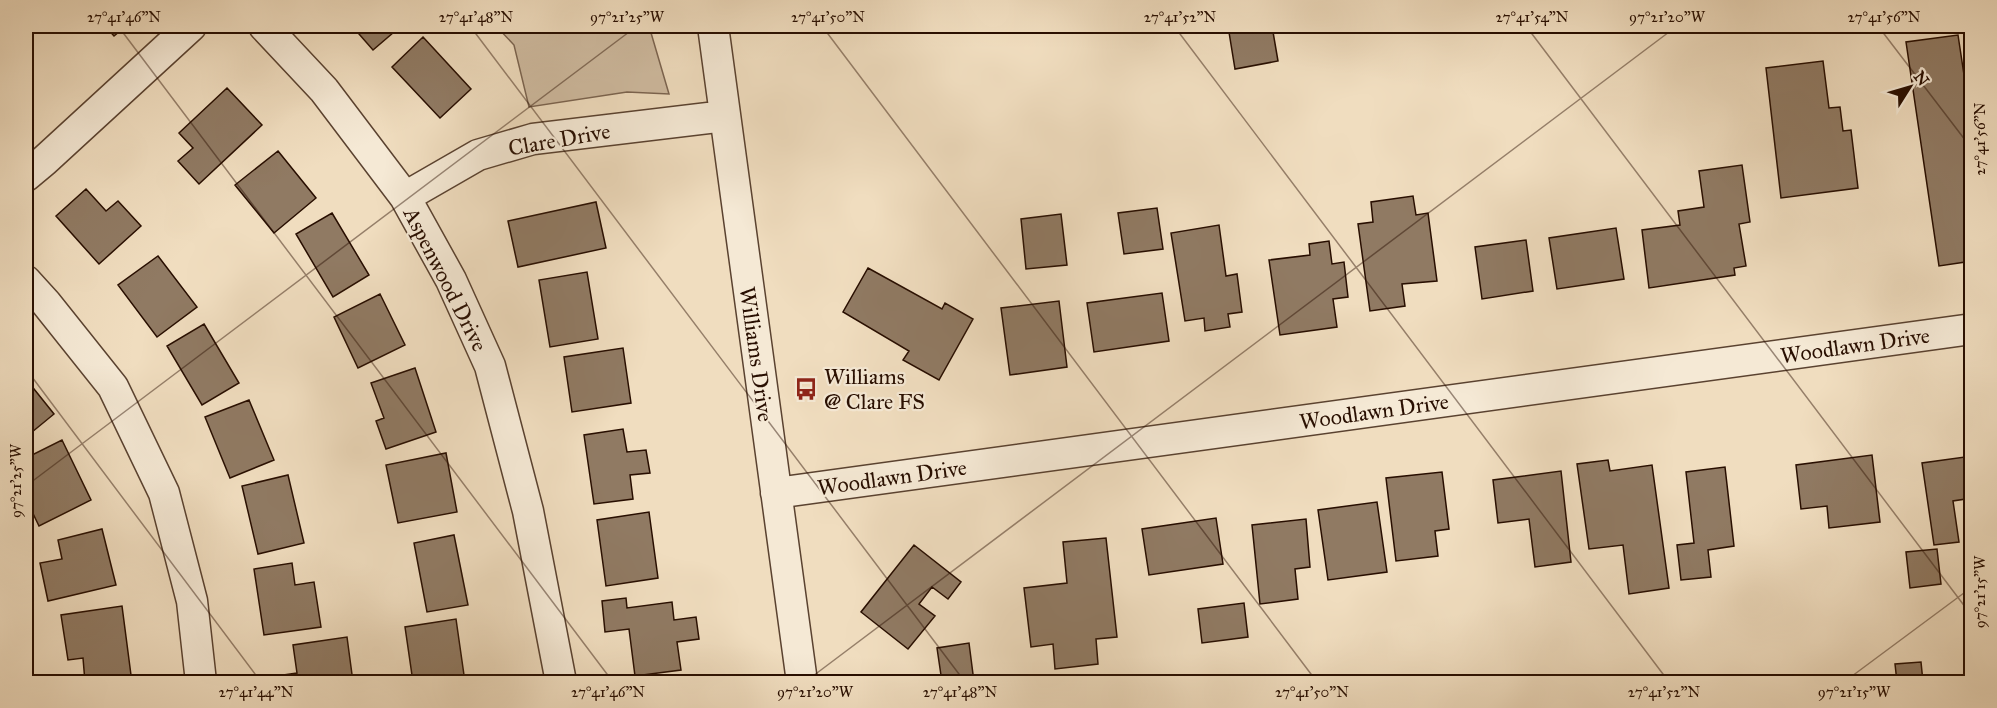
<svg xmlns="http://www.w3.org/2000/svg" width="1997" height="708" font-family="'IM FELL Great Primer',serif">
  <rect width="100%" height="100%" fill="#f0ddbf"/>
  <filter id="stains"><feTurbulence type="fractalNoise" baseFrequency=".00333" numOctaves="4"/><feColorMatrix values="0 0 0 0 .2 0 0 0 0 .09 0 0 0 0 .02 0 0 0 .5 -.17"/></filter>
  <radialGradient id="worn" r=".72"><stop offset=".6" stop-color="#630" stop-opacity="0"/><stop offset="1" stop-color="#630" stop-opacity=".3"/></radialGradient>
  <path fill="#ceba9f" stroke="#7b6450" stroke-width="1.5" d="M496,26H649L669,94L627,92L529,107L514,45Z"/>
  <path fill="#907a63" stroke="#280e00" stroke-width="1.5" d="M105,26H126L114,36Z
    M352,26H401L373,50Z
    M1228,26H1272L1278,61L1235,69Z
    M1958,35L1972,128V261L1939,266L1906,42Z
    M423,37L471,89L440,118L392,67Z
    M1823,61L1829,108L1840,107L1843,131L1851,130L1858,188L1781,198L1766,68Z
    M227,88L262,125L199,184L178,161L193,148L179,133Z
    M278,151L316,198L274,233L235,185Z
    M1742,165L1750,222L1739,224L1746,266L1734,268L1735,275L1649,288L1642,230L1680,225L1678,211L1704,207L1699,171Z
    M86,189L106,211L118,201L141,226L99,264L56,216Z
    M1413,196L1416,215L1428,213L1437,281L1402,284L1405,306L1370,311L1358,224L1373,222L1371,202Z
    M596,202L606,248L518,267L508,221Z
    M1157,208L1163,249L1124,254L1118,213Z
    M332,213L369,275L333,297L296,234Z
    M1061,214L1067,265L1026,269L1021,219Z
    M1219,225L1226,276L1237,274L1242,312L1228,314L1230,327L1205,331L1204,318L1185,321L1171,233Z
    M1616,228L1624,279L1557,289L1549,238Z
    M1526,240L1533,291L1482,299L1475,247Z
    M1329,241L1332,264L1344,262L1348,297L1333,299L1337,327L1280,335L1269,260L1310,255L1309,244Z
    M158,256L197,307L157,337L118,285Z
    M868,268L942,309L945,303L973,319L939,380L903,360L909,351L843,312Z
    M587,272L598,339L550,347L539,280Z
    M1162,293L1169,341L1094,352L1087,303Z
    M380,294L405,345L358,368L334,317Z
    M1059,301L1067,367L1010,375L1001,308Z
    M204,324L239,383L202,405L167,346Z
    M623,348L631,403L572,412L564,357Z
    M415,368L436,432L386,449L376,421L384,418L371,383Z
    M26,379L54,414L26,437Z
    M249,400L274,460L230,478L205,417Z
    M623,429L627,452L646,450L650,473L630,475L633,499L594,504L584,435Z
    M62,440L91,500L39,526L26,499V458Z
    M446,453L457,512L398,523L386,465Z
    M1872,455L1880,522L1829,528L1827,506L1801,509L1796,465Z
    M1972,456V498L1953,501L1959,542L1934,545L1922,463Z
    M1608,460L1610,471L1652,465L1669,588L1629,594L1623,545L1589,549L1577,464Z
    M1725,467L1734,546L1708,550L1711,577L1681,580L1677,545L1694,543L1686,472Z
    M1561,471L1571,562L1535,567L1529,519L1498,523L1493,480Z
    M1442,472L1449,529L1435,531L1438,556L1396,561L1386,478Z
    M288,475L304,543L258,554L242,486Z
    M1377,502L1387,572L1328,580L1318,510Z
    M649,512L658,578L606,586L597,520Z
    M1216,518L1223,564L1149,575L1142,529Z
    M1306,519L1310,567L1295,569L1298,599L1260,604L1252,525Z
    M102,529L116,585L48,601L40,563L62,559L58,540Z
    M454,535L468,605L427,612L414,543Z
    M1106,538L1117,637L1096,639L1098,664L1055,669L1053,644L1031,647L1024,588L1067,583L1063,542Z
    M914,545L961,582L948,599L932,587L919,604L935,616L908,649L861,612Z
    M1937,549L1941,584L1910,588L1906,552Z
    M292,563L295,585L314,582L321,627L264,635L254,569Z
    M626,598L627,608L672,602L674,620L696,617L699,639L677,642L681,670L635,676L629,629L605,632L602,601Z
    M1244,603L1248,637L1202,643L1198,609Z
    M122,606L131,675L85,682L83,658L68,660L61,615Z
    M456,619L465,682H413L405,627Z
    M347,637L353,682H285L284,675L297,673L293,645Z
    M969,643L974,682H942L937,648Z
    M1921,662L1923,682H1897L1895,664Z"/>
  <g fill="none" stroke-linecap="round" stroke-linejoin="round">
    <g stroke="#5a4230" stroke-width="33">
      <path id="minor" d="M264,26L324,90L405,197L451,280L490,366L528,511L561,682
        M713,26L802,682
        M26,176L44,161L191,26
        M405,197L478,155L533,139L725,116
        M26,281L46,303L113,387L164,493L192,601L201,682
        M776,493L1972,329"/>
    </g>
    <use href="#minor" stroke="#f5e9d5" stroke-width="30"/>
  </g>
  <path fill="none" stroke="#280e00" stroke-width="1.5" stroke-opacity="0.45" d="M118,26L613,682M470,26L965,682M822,26L1317,682M1174,26L1669,682M1526,26L1972,616M1878,26L1972,149M26,369L261,682M26,486L637,26M805,682L1677,26M1844,682L1972,587"/>
  <defs>
    <g id="bus-bare" transform="scale(1.8)"><path d="M-5-6H5V4H4V6H2V4H-2V6H-4V4H-5ZM-3.5-4V0h7V-4ZM-3.5 1.2v1.5H-2V1.2ZM2 1.2v1.5H3.5V1.2Z" fill="#8f2418" stroke="#f5e9d5" stroke-width="2.5" paint-order="stroke"/></g>
  </defs>
  <g fill-rule="evenodd">
    <use href="#bus-bare" x="806" y="389"/>
  </g>
  <g text-anchor="middle" stroke-width="4.5" stroke-linejoin="round" paint-order="stroke">
    <g font-size="22" fill="#280e00" stroke="#f5e9d5">
      <text transform="translate(559 139) rotate(-10)" y="8">Clare Drive</text>
      <text transform="translate(446 279) rotate(63)" y="8">Aspenwood Drive</text>
      <text transform="translate(1855 345) rotate(-8)" y="8">Woodlawn Drive</text>
      <text transform="translate(757 354) rotate(82)" y="8">Williams Drive</text>
      <text transform="translate(1374 411) rotate(-8)" y="8">Woodlawn Drive</text>
      <text transform="translate(892 477) rotate(-8)" y="8">Woodlawn Drive</text>
    </g>
    <g font-size="22" fill="#280e00" stroke="#f5e9d5" text-anchor="start">
      <text x="824" y="384">Williams<tspan x="824" dy="25">@ Clare FS</tspan></text>
    </g>
  </g>
  <rect width="1997" height="708" fill="none" stroke="#f0ddbf" stroke-width="66"/>
  <g transform="translate(1910 87) rotate(53)" stroke="#f5e9d5" stroke-width="4.5" paint-order="stroke">
  <path d="M0-4.5L10 22L0 15L-10 22Z" fill="#280e00"/>
  <text y="-9" font-size="16" font-weight="bold" text-anchor="middle" fill="#280e00">N</text>
  </g>
  <rect x="33" y="33" width="1931" height="642" fill="none" stroke="#280e00" stroke-width="2"/>
  <g font-size="15" text-anchor="middle" fill="#280e00">
    <text x="124" y="22">27°41'46"N</text>
    <text x="476" y="22">27°41'48"N</text>
    <text x="627" y="22">97°21'25"W</text>
    <text x="828" y="22">27°41'50"N</text>
    <text x="1180" y="22">27°41'52"N</text>
    <text x="1532" y="22">27°41'54"N</text>
    <text x="1667" y="22">97°21'20"W</text>
    <text x="1884" y="22">27°41'56"N</text>
    <text transform="translate(1980 139) rotate(-90)" y="5">27°41'56"N</text>
    <text transform="translate(16 481) rotate(-90)" y="5">97°21'25"W</text>
    <text transform="translate(1980 592) rotate(-90)" y="5">97°21'15"W</text>
    <text x="256" y="697">27°41'44"N</text>
    <text x="608" y="697">27°41'46"N</text>
    <text x="815" y="697">97°21'20"W</text>
    <text x="960" y="697">27°41'48"N</text>
    <text x="1312" y="697">27°41'50"N</text>
    <text x="1664" y="697">27°41'52"N</text>
    <text x="1854" y="697">97°21'15"W</text>
  </g>
  <rect width="100%" height="100%" filter="url(#stains)"/>
  <rect width="100%" height="100%" fill="url(#worn)"/>
</svg>
